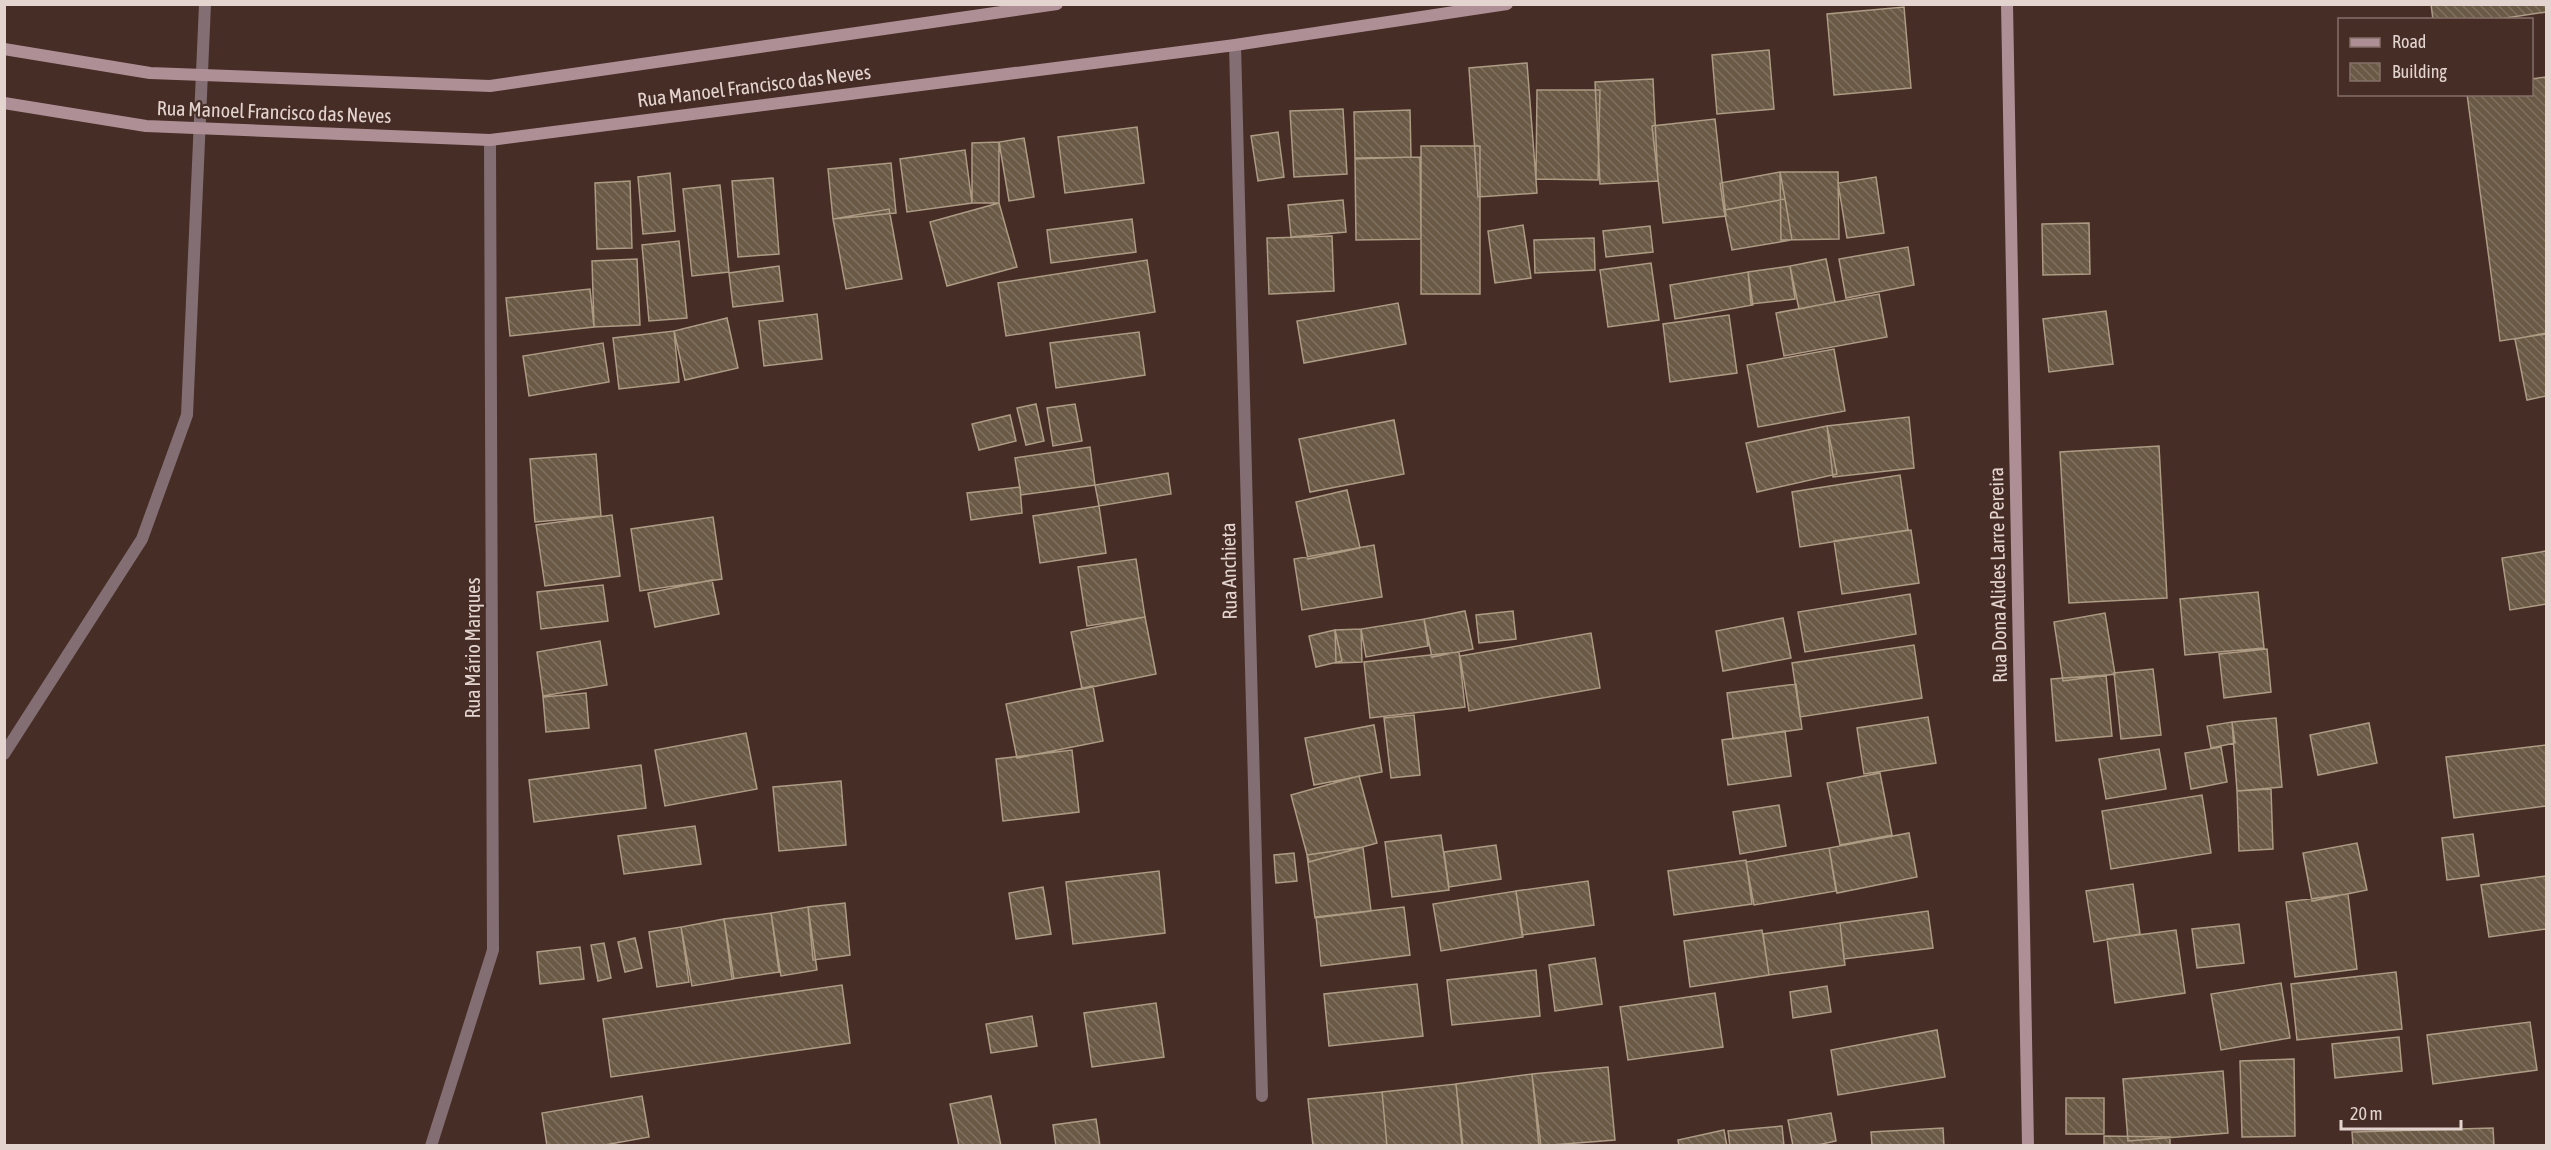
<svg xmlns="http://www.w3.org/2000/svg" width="2551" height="1150" font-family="'Asap Condensed',sans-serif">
  <defs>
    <pattern id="building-back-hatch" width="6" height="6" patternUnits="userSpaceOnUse" patternTransform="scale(1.5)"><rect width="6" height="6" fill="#6a5945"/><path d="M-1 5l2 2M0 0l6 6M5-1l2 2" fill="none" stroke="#7f705f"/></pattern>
  </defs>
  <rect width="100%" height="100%" fill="#462d26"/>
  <path fill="url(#building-back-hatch)" stroke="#ad9b84" stroke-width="1.5" d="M2431,4H2546V12L2493,20H2433Z
    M1904,7L1911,88L1834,95L1827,14Z
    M1769,50L1774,109L1717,114L1712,55Z
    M1527,63L1537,193L1478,197L1469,68Z
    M2546,77V334L2500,341L2467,94H2532V79Z
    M1653,79L1658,181L1600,184L1595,82Z
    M1537,90H1600L1598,180L1536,179Z
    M1343,109L1347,174L1294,177L1290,111Z
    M1410,110L1411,157L1355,159L1354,112Z
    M1715,119L1726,216L1663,223L1652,126Z
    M1137,127L1144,183L1065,193L1058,137Z
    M1278,132L1284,177L1258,181L1251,136Z
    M1024,138L1034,197L1009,201L999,142Z
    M999,142V203H972V143Z
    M1421,146H1480V294H1421Z
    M965,150L972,203L907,212L900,159Z
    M1420,157L1421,239L1356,240L1355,158Z
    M891,163L896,213L833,219L828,169Z
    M1780,172L1785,199L1724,210L1720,183Z
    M1780,172H1838L1839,239L1781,240Z
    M670,173L675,231L643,234L638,177Z
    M1876,177L1884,233L1847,238L1838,183Z
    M773,178L779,254L738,257L732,181Z
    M630,181L632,248L597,249L595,183Z
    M720,185L729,272L692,276L683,189Z
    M1785,199L1792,240L1732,250L1724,210Z
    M1343,200L1346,232L1291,237L1288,205Z
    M999,203L1017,267L947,286L930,222Z
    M889,209L902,279L846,289L833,219Z
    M1132,219L1136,252L1051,263L1047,230Z
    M2089,223L2090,274L2043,275L2042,224Z
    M1523,225L1531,278L1495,283L1488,231Z
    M1650,226L1653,252L1606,257L1603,231Z
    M1332,236L1334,291L1269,294L1267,238Z
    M1594,238L1595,270L1535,273L1534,240Z
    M679,241L687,318L649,321L642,245Z
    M1908,247L1914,285L1846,298L1839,259Z
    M637,259L640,325L594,327L592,261Z
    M1826,259L1835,302L1799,309L1790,266Z
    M1147,260L1155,312L1006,336L998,283Z
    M1651,263L1659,320L1608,327L1600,270Z
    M779,266L783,301L733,307L729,273Z
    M1790,266L1795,299L1751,304L1748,272Z
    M1748,272L1753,305L1675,319L1670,285Z
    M590,289L594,327L510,336L506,298Z
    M1879,294L1887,337L1784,356L1776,313Z
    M1398,303L1406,344L1304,363L1297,321Z
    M2106,311L2113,364L2049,372L2043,319Z
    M817,314L822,359L764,366L759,321Z
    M1729,315L1737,373L1670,382L1663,324Z
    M727,318L738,368L685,380L674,331Z
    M674,331L679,382L619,389L613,338Z
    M1139,332L1145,375L1056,388L1050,343Z
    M2546,333V396L2527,400L2515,339Z
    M603,343L609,382L529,396L523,356Z
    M1834,349L1845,411L1758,427L1747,365Z
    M1036,404L1044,441L1026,445L1017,408Z
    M1075,404L1082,441L1053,446L1047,408Z
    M1010,415L1016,441L979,450L972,424Z
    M1909,417L1914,468L1833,477L1827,426Z
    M1394,420L1404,474L1310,492L1299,439Z
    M1827,426L1837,474L1757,492L1746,443Z
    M2159,446L2167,598L2069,603L2060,452Z
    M1090,447L1095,485L1021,495L1015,458Z
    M596,454L601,516L535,522L530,459Z
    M1168,473L1171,494L1099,506L1095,485Z
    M1900,475L1908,530L1800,547L1792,492Z
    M1020,487L1022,513L971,520L967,493Z
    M1347,490L1360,548L1308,559L1296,502Z
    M1099,506L1106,553L1040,563L1033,516Z
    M612,515L620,576L545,586L536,525Z
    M713,517L722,579L640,591L631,529Z
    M1911,530L1919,583L1842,594L1834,541Z
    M1374,545L1382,597L1302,610L1294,559Z
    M2546,551V604L2510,610L2502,558Z
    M1136,559L1145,617L1087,626L1078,567Z
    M712,580L719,614L655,627L648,593Z
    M603,585L608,621L541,629L537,592Z
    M2258,592L2264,648L2185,655L2180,599Z
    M1910,594L1916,634L1805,652L1798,612Z
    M1465,611L1473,649L1432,657L1424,619Z
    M1513,611L1516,639L1479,643L1476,615Z
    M2105,613L2115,674L2063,681L2054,622Z
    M1145,617L1156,674L1082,689L1071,632Z
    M1783,618L1791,658L1723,671L1716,631Z
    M1424,619L1428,646L1366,657L1361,629Z
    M1361,629L1362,662L1336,663L1335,630Z
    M1335,630L1342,661L1316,667L1309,636Z
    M1591,633L1600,688L1469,711L1460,656Z
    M600,641L607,685L543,696L537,652Z
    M1914,645L1922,698L1800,717L1792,663Z
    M2267,649L2271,692L2224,698L2219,654Z
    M1459,652L1465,707L1370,718L1364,662Z
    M2153,669L2161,735L2121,739L2114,673Z
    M2106,675L2112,736L2056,741L2051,679Z
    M1796,684L1802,729L1733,739L1727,693Z
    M1093,686L1103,741L1017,758L1006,704Z
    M586,693L589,728L546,732L543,697Z
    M1414,715L1420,775L1391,778L1384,718Z
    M1928,717L1936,763L1864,774L1857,728Z
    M2276,718L2282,787L2237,791L2232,722Z
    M2232,722L2235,743L2211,748L2207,726Z
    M2369,723L2377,763L2318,775L2310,735Z
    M1374,725L1382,772L1314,785L1305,738Z
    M1785,731L1791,776L1728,785L1722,740Z
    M746,733L757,789L665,806L655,750Z
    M2546,745V806L2454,818L2446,757Z
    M2221,747L2227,782L2191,789L2185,753Z
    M2159,749L2166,789L2106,799L2099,759Z
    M1072,750L1079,812L1003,821L996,759Z
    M641,765L646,808L534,822L529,780Z
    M1880,773L1892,835L1840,845L1827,783Z
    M1359,776L1377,843L1309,862L1291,795Z
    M841,781L846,845L779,851L773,787Z
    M2271,789L2273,849L2239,851L2237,791Z
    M2202,795L2211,853L2111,869L2102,811Z
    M1779,805L1786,846L1740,854L1733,812Z
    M695,826L701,864L624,874L618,836Z
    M1909,833L1917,877L1837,893L1829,848Z
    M2473,834L2479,876L2447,880L2442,838Z
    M1441,835L1449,890L1392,897L1385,842Z
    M2357,843L2367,890L2312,901L2303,853Z
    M1496,845L1501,879L1449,887L1444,852Z
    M1363,847L1371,911L1315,918L1307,855Z
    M1829,848L1836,891L1754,905L1746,862Z
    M1294,853L1297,881L1276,883L1274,855Z
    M1746,860L1752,904L1674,915L1668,871Z
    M1159,871L1165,933L1073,944L1066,882Z
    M2546,876V929L2489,937L2481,885Z
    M1588,881L1594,925L1522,935L1516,891Z
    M2133,884L2140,934L2094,942L2086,891Z
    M1043,887L1051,934L1016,939L1009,893Z
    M1516,891L1523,937L1441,951L1433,904Z
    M2348,894L2357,969L2295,977L2286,902Z
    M845,903L850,955L813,960L808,907Z
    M808,907L817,970L781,976L771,913Z
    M1404,907L1410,955L1321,966L1316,917Z
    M1928,911L1933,948L1844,959L1840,923Z
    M771,913L779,972L732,979L724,919Z
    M724,919L734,979L692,986L681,927Z
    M1840,923L1845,965L1769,975L1763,934Z
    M2239,924L2244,963L2197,968L2192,929Z
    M681,927L689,982L657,987L649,932Z
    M1762,930L1769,975L1690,987L1684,941Z
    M2176,930L2185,993L2115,1003L2107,939Z
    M635,938L642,968L625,972L618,942Z
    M604,943L611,978L598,981L591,945Z
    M580,947L584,979L540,984L537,952Z
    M1595,958L1602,1004L1555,1011L1549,965Z
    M1536,970L1540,1016L1452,1025L1447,980Z
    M2396,972L2402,1029L2297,1040L2291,984Z
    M2281,983L2290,1038L2221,1050L2211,994Z
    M1417,984L1423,1036L1329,1046L1324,994Z
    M842,985L850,1043L611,1077L603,1019Z
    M1827,986L1831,1012L1793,1018L1790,992Z
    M1715,993L1723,1047L1628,1060L1620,1007Z
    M1156,1003L1164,1057L1092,1067L1084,1013Z
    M1032,1016L1037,1046L991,1053L986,1024Z
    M2530,1022L2537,1070L2433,1084L2427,1035Z
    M1937,1030L1945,1077L1838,1095L1831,1050Z
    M2399,1037L2402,1071L2335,1078L2332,1044Z
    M2294,1059L2295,1136L2242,1137L2240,1061Z
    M1608,1067L1615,1140L1539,1146L1532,1074Z
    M2223,1071L2228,1133L2128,1141L2123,1079Z
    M1532,1074L1541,1146H1463L1456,1084Z
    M1456,1084L1462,1146H1387L1382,1092Z
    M1382,1092L1387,1146H1313L1308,1099Z
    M642,1096L649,1137L599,1146H547L542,1113Z
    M991,1096L1001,1146H959L950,1104Z
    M2066,1098H2104V1134H2066Z
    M1831,1113L1836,1141L1813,1146H1793L1788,1120Z
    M1096,1119L1100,1146H1056L1053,1125Z
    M1782,1126L1784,1146H1730L1728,1131Z
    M1943,1128L1944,1146H1872L1871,1132Z
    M2493,1128L2494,1146H2353L2352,1132Z
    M1724,1130L1727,1146H1679L1678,1140Z
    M2104,1136L2170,1137V1146H2104Z"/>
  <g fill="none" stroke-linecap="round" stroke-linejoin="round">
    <path stroke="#836e73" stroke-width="12" d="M1235,45L1262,1096
      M4,754L142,539L187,415L205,4
      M431,1146L493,950L490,140"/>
    <path stroke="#ae8f96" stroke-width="12" d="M2007,4L2028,1146
      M4,49L150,73L490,86L1057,4
      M4,103L146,126L490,140L1235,45L1507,4"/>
  </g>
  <g text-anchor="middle" stroke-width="4.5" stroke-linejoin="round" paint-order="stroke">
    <g font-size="20" fill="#e4d4cf" stroke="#462d26">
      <text transform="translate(754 86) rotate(-7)" y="7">Rua Manoel Francisco das Neves</text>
      <text transform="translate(274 112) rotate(2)" y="7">Rua Manoel Francisco das Neves</text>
      <text transform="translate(1229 571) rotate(-91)" y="7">Rua Anchieta</text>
      <text transform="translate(1998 575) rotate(-91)" y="7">Rua Dona Alides Larre Pereira</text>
      <text transform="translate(473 648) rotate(-90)" y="7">Rua Mário Marques</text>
    </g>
  </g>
  <rect width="2551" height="1150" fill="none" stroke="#e4d4cf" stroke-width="12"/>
  <rect x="2338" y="18" width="195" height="78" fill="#462d26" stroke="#85706a" stroke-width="1.5"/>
  <rect x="2350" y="38" width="30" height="9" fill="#ae8f96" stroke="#85706a" stroke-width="1.5"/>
  <text x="2392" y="48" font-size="18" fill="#e4d4cf">Road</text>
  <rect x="2350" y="63" width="30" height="18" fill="url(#building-back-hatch)" stroke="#85706a" stroke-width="1.5"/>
  <text x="2392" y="78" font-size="18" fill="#e4d4cf">Building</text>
  <path d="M2341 1120v9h120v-9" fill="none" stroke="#e4d4cf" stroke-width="3"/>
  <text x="2350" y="1120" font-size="18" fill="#e4d4cf" stroke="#462d26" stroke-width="4.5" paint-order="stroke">20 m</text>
</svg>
